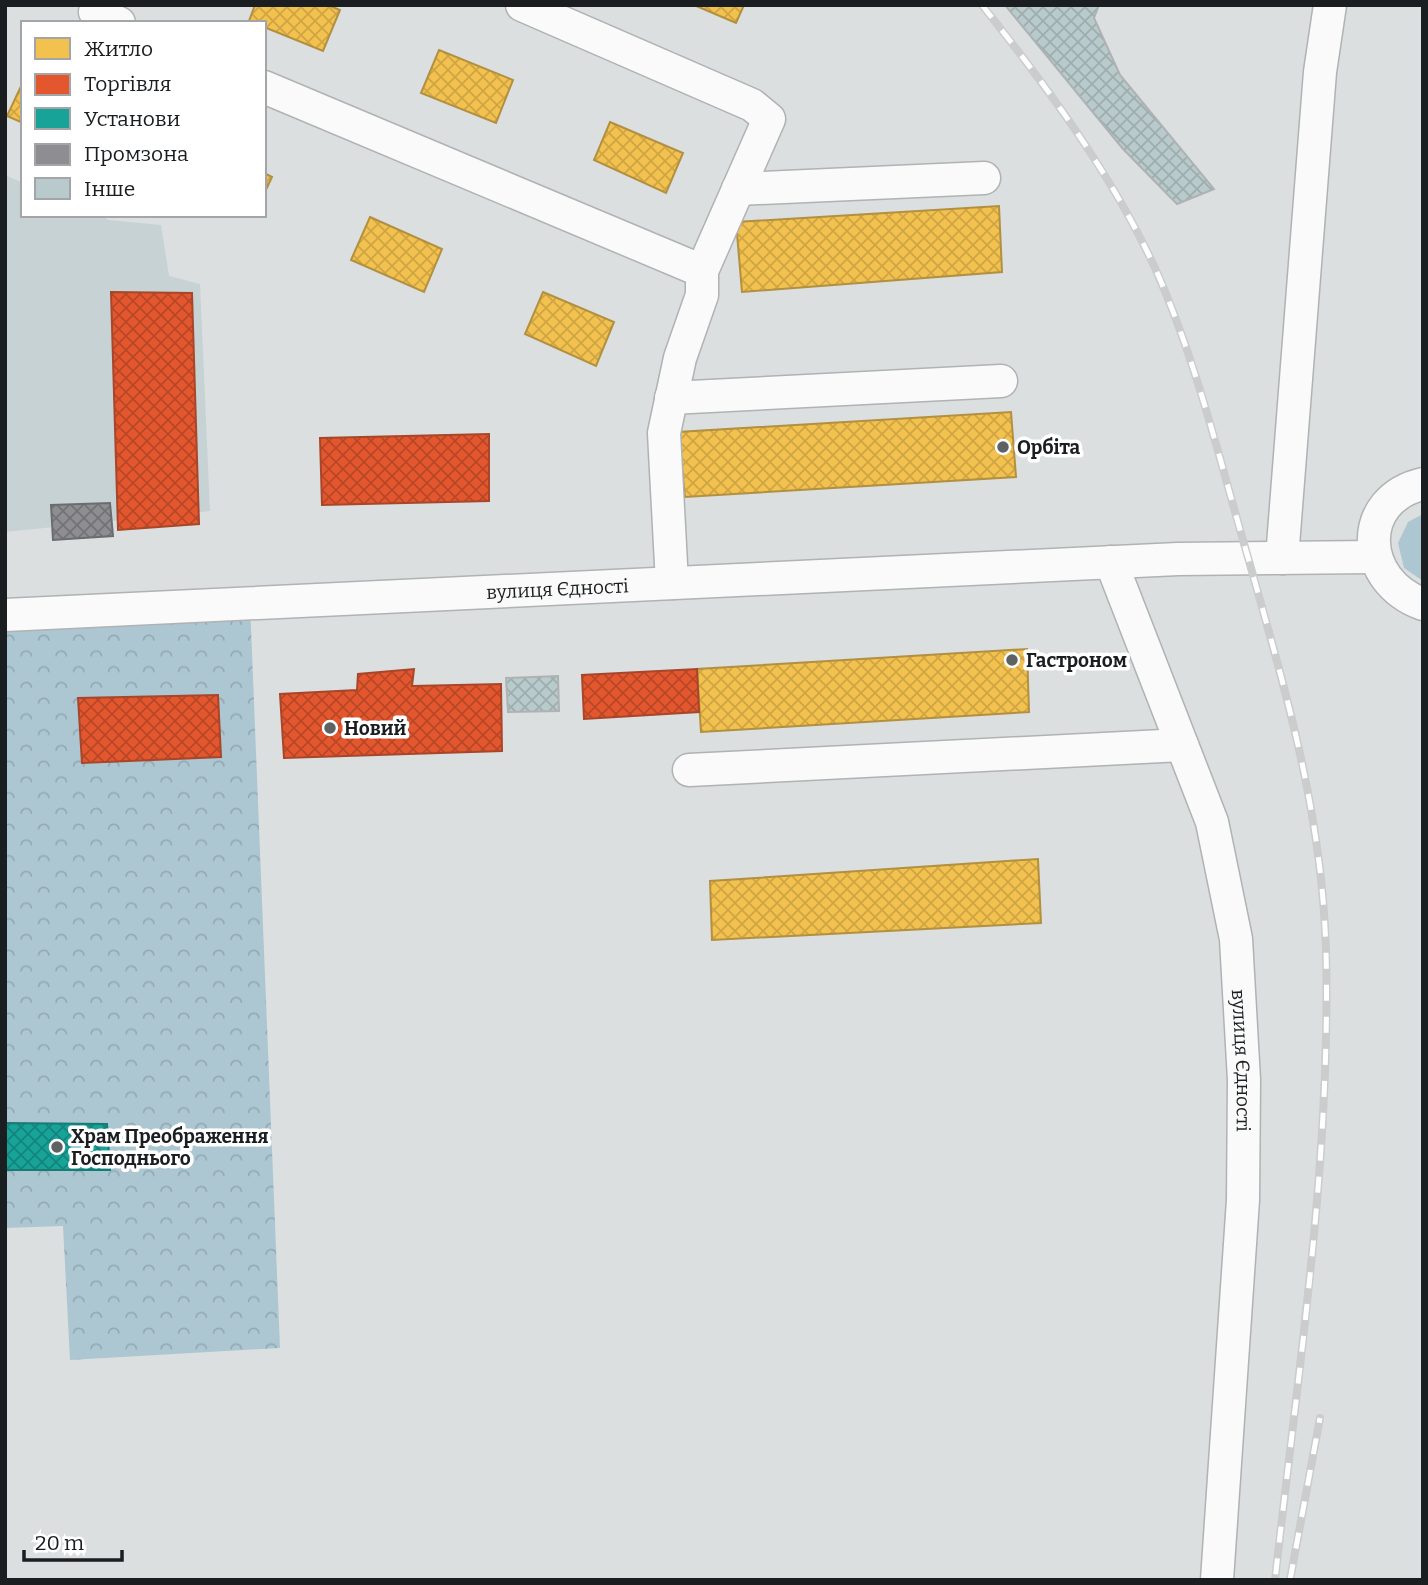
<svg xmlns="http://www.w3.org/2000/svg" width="1428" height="1585" font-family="Bitter,serif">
  <defs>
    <pattern id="park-crowns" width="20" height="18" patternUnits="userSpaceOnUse" patternTransform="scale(1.75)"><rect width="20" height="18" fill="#acc7d2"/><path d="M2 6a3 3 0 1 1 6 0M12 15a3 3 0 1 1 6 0" fill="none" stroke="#93aab4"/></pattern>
    <pattern id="homes-cross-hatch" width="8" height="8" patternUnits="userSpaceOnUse" patternTransform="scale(1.75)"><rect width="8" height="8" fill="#f2c14e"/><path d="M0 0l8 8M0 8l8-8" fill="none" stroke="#cfa544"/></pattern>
    <pattern id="shops-cross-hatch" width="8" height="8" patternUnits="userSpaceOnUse" patternTransform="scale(1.75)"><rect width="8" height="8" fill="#e4572e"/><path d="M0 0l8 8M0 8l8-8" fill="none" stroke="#b84727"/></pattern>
    <pattern id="public-cross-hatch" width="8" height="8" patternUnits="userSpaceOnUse" patternTransform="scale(1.75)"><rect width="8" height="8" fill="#17a398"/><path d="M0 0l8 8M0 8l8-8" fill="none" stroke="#14847c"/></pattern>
    <pattern id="industry-cross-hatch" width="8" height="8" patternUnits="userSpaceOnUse" patternTransform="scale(1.75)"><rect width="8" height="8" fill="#8d8d92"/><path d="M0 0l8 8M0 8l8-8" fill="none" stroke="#727377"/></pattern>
    <pattern id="building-cross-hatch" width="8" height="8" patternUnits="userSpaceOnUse" patternTransform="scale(1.75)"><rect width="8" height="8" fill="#b8cacb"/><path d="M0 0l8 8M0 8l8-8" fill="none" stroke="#9eadae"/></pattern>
  </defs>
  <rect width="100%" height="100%" fill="#dbdfe0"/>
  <path fill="#c7d2d5" d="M5,175L23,183V215H99L109,220L161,225L169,276L200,284L210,511L5,532Z"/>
  <path fill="#acc7d2" d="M1423,514V581L1404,568L1398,543L1408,522Z"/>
  <path fill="url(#park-crowns)" d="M250,603L280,1348L70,1360L63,1226L5,1228V615Z"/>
  <path fill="url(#homes-cross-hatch)" stroke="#b29040" stroke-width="2" d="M255,5H328L340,10L323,51L264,27V23L249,21Z
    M694,5H744L736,23Z
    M439,50L513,80L496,123L421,93Z
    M23,82V123L7,116Z
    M610,122L683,153L666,193L594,160Z
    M264,173L272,177L264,194Z
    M999,206L1002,272L742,292L736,222Z
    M370,217L442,249L424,292L351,260Z
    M543,292L614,322L596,366L525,334Z
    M1011,412L1016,477L685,497L678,432Z
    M1027,649L1029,712L701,732L697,669Z
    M1038,859L1041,923L712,940L710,881Z"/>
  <path fill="url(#shops-cross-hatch)" stroke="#a8462a" stroke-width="2" d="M111,292L192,293L199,524L118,530Z
    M489,434V501L322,505L320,438Z
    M414,669L412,686L501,684L502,751L284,758L280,694L357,690L358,674Z
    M697,669L699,712L584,719L582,675Z
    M218,695L221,757L82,763L78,698Z"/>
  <path fill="url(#public-cross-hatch)" stroke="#187b74" stroke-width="2" d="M5,1123L107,1124L110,1170H5Z"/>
  <path fill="url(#industry-cross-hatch)" stroke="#6b6c70" stroke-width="2" d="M110,503L113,536L53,540L51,505Z"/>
  <path fill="url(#building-cross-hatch)" stroke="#afb2b2" stroke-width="2" d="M1005,5H1099L1094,18L1120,75L1214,189L1177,204L1123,149Z
    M558,676L559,711L508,712L506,678Z"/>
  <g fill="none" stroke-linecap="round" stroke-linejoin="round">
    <g stroke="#b0b2b3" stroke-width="35">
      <g id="minor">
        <path d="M522,5L752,105L769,119L702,271V295L680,358L664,433L672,583"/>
        <path d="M95,12L119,23"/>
        <path d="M264,87L702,271"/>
        <path d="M738,189L984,178"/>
        <path d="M671,398L1001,381"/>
        <path d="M1423,484C1356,499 1359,581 1423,604"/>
        <path d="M1282,558L1320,72L1330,5"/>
        <path id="s1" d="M1111,562L1212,822L1236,939L1244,1080L1243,1200L1217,1580"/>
        <path id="s2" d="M5,615L1178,559L1375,557"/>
        <path d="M689,770L1182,745"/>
      </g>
    </g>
    <use href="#minor" stroke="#fafafa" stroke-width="32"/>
    <g stroke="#cbcccc" stroke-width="8">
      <path id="rail" d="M982,5C1047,87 1111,173 1155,268C1197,362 1220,462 1249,561C1286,692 1322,813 1326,951C1331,1161 1298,1371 1275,1580
        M1290,1580L1320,1418"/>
    </g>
    <use href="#rail" stroke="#fff" stroke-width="5" stroke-dasharray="16" stroke-linecap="butt"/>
  </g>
  <g fill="#5e6263" stroke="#fff" stroke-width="2.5">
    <circle cx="1003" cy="447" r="7"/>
    <circle cx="1012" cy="660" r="7"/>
    <circle cx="330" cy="728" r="7"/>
    <circle cx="57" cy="1147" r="7"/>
  </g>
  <g text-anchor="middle" stroke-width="7" stroke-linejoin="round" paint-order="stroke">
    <g font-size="19" font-weight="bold" fill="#1b1e20" stroke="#fff" text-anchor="start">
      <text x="1017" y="454">Орбіта</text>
      <text x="1026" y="667">Гастроном</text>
      <text x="344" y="735">Новий</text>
      <text x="71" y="1143">Храм Преображення<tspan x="71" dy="22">Господнього</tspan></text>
    </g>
    <g font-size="19" fill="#1b1e20" stroke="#fff">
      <text dy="7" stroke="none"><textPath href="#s2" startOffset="553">вулиця Єдності</textPath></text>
      <text dy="7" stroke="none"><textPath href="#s1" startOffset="520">вулиця Єдності</textPath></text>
    </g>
  </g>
  <rect width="1428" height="1585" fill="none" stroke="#1b1e20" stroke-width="14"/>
  <rect x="21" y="21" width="245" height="196" fill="#ffffff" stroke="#a4a5a6" stroke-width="2"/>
  <rect x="35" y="38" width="35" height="21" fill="#f2c14e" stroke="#a4a5a6" stroke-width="2"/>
  <text x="84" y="56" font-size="21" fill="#1b1e20">Житло</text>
  <rect x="35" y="74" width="35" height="21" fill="#e4572e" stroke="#a4a5a6" stroke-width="2"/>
  <text x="84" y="91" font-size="21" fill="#1b1e20">Торгівля</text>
  <rect x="35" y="108" width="35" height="21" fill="#17a398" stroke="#a4a5a6" stroke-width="2"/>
  <text x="84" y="126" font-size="21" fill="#1b1e20">Установи</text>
  <rect x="35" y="144" width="35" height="21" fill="#8d8d92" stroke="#a4a5a6" stroke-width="2"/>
  <text x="84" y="161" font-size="21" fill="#1b1e20">Промзона</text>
  <rect x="35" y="178" width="35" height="21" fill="#b8cacb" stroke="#a4a5a6" stroke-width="2"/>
  <text x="84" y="196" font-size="21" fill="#1b1e20">Інше</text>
  <path d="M24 1550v10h98v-10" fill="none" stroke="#1b1e20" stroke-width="3.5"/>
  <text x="35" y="1550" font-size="21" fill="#1b1e20" stroke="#ffffff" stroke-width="5" paint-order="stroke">20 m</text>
</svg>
